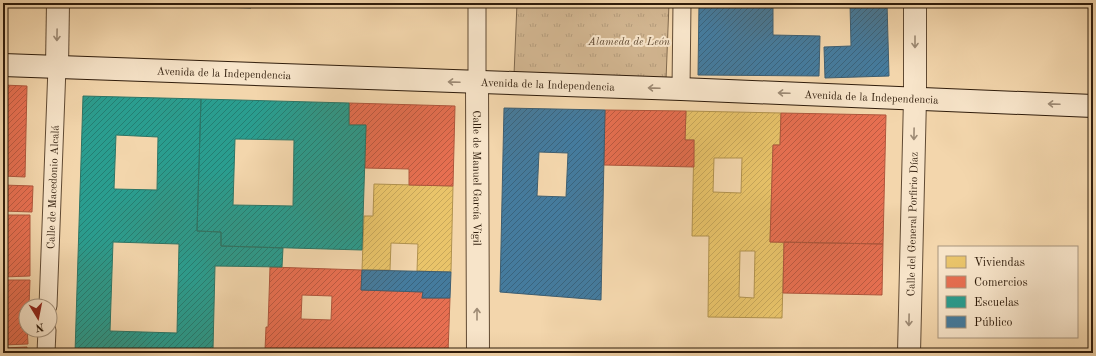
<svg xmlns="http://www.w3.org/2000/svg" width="1096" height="356" font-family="'Old Standard TT',serif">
  <defs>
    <pattern id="park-tufts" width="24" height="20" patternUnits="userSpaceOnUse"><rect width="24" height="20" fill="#d2b691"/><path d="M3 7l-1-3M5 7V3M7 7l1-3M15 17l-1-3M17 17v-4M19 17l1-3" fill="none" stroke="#b59c7c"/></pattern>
    <pattern id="homes-hatch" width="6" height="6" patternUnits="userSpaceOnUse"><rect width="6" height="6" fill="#e9c46a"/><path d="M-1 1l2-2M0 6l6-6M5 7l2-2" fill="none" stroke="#c8a85b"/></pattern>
    <pattern id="shops-hatch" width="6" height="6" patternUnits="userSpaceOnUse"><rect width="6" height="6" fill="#e76f51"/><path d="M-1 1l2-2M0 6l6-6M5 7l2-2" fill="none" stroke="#bc5a41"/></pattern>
    <pattern id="schools-hatch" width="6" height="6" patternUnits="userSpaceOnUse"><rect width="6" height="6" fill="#2a9d8f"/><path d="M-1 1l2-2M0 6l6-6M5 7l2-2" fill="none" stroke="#247f73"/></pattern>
    <pattern id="public-hatch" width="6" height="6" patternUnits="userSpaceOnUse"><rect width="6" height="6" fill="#457b9d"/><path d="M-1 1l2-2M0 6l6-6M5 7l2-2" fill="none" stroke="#3a647e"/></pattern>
  </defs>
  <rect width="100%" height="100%" fill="#f3d6ac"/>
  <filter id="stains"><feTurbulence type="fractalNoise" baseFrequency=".005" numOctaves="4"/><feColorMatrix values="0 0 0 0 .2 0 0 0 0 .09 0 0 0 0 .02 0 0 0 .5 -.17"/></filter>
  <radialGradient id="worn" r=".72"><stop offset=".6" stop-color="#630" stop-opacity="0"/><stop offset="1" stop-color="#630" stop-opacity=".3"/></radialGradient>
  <path fill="url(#park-tufts)" stroke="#80694e" d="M517,3H669L666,80L514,75Z"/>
  <path fill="url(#homes-hatch)" stroke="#b1924e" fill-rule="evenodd" d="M686,111L781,113L780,145H773L770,242H784L782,318L708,317L709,236H692L694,140H685ZM714,158H742L741,193L713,192ZM740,251H755L754,298L739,297Z
    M374,184L453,186L451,272L417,271L418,244L391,243L390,270H362L364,216H373Z"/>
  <path fill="url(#shops-hatch)" stroke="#b0563c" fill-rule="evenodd" d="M3,85L27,86L25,177L3,176Z
    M349,103L455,106L453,186L409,185V169L365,168L366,125H349Z
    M605,110L686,111L685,140H694V167L604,165Z
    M781,113L886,115L883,244L770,242L773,145H780Z
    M3,185L33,186L32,212L3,211Z
    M3,215H30V276L3,277L4,225H3Z
    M784,242L883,244L882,295L783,293Z
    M270,267L362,270L361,290L423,292L422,298H450L448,353H340L265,350L266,327H268ZM302,295L332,296L331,320L301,319Z
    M3,280H30L29,306H26L28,344L3,345Z
    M27,347V353H4L5,348Z
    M265,350L340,352L265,353Z"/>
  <path fill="url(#schools-hatch)" stroke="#2c7667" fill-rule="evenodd" d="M83,96L201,99L197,231L221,232V246L283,248L282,267L215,266L213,349L265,350V353H75ZM116,135L158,137L157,190L114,189ZM113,242L179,244L177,333L110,331Z
    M201,99L349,103V125H366L362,250L221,246V232L197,231ZM235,139L294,140L293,206L233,205Z"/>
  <path fill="url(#public-hatch)" stroke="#3e5e71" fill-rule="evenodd" d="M101,3H251V8Z
    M699,3H773V35L820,36L819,76L698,75Z
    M850,3H887L889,76L825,78L824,47L851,46Z
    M504,108L605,110L601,300L500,292ZM539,152L568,153L566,197L537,196Z
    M362,270L451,272L450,298H422L423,292L361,290Z"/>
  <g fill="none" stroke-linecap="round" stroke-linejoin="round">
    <g stroke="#604a33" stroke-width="19">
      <g id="pedestrian">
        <path d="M477,83V3"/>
        <path d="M681,89L682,3"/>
        <path id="s1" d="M48,306L57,67"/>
        <path d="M46,353L47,330"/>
      </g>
    </g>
    <g stroke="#604a33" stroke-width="24">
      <g id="minor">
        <path d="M57,67L58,3"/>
        <path id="s2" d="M477,83L478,353"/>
        <path id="s3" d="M909,353L915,98V3"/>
      </g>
    </g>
    <g stroke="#2f1c0b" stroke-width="24">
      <g id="secondary">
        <path id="s4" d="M3,65L681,89L1093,106"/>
      </g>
    </g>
    <use href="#pedestrian" stroke="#f7e4c9" stroke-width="17"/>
    <use href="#minor" stroke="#f7e4c9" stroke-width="22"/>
    <use href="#secondary" stroke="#f7e4c9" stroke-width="22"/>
  </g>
  <defs><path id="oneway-shaft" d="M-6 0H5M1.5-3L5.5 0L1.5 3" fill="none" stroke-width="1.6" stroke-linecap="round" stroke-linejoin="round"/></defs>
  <g stroke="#9d8a74">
    <use href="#oneway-shaft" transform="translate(57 35) rotate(91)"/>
    <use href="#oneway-shaft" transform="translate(915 42) rotate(90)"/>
    <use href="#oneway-shaft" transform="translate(454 82) rotate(-178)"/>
    <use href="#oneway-shaft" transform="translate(654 88) rotate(-178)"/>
    <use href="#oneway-shaft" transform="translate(784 93) rotate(-178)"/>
    <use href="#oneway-shaft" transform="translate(1054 104) rotate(-178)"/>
    <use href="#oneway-shaft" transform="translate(914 134) rotate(91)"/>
    <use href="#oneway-shaft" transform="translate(477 314) rotate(-90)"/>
    <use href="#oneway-shaft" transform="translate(909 320) rotate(91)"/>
  </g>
  <g text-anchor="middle" stroke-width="4" stroke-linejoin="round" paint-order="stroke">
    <g font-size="11" font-style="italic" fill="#604a33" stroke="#f7e4c9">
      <text x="629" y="45">Alameda de León</text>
    </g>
    <g font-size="11" fill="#2f1c0b" stroke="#f7e4c9">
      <text dy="4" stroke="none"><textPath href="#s4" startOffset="221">Avenida de la Independencia</textPath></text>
      <text dy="4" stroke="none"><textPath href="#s4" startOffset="545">Avenida de la Independencia</textPath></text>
      <text dy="4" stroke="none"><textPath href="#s4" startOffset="869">Avenida de la Independencia</textPath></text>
      <text dy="4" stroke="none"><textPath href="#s2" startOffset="95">Calle de Manuel García Vigil</textPath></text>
      <text dy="4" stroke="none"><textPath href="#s1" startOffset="119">Calle de Macedonio Alcalá</textPath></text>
      <text dy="4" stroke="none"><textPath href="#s3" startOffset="129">Calle del General Porfirio Díaz</textPath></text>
    </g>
  </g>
  <rect width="1096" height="356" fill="none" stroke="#f3d6ac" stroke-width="16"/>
  <rect x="4" y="4" width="1088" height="348" fill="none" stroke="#2f1c0b" stroke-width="2"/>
  <rect x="8" y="8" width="1080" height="340" fill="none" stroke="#2f1c0b"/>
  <rect x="938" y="246" width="140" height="92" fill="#f7e4c9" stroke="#a7947d"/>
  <rect x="946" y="256" width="20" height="12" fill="#e9c46a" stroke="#a7947d"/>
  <text x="974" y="266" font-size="12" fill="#2f1c0b">Viviendas</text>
  <rect x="946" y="276" width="20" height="12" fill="#e76f51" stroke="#a7947d"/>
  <text x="974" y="286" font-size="12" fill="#2f1c0b">Comercios</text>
  <rect x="946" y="296" width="20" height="12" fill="#2a9d8f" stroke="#a7947d"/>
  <text x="974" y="306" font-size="12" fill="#2f1c0b">Escuelas</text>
  <rect x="946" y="316" width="20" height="12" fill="#457b9d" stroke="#a7947d"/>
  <text x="974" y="326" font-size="12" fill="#2f1c0b">Público</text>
  <g transform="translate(38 318) rotate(170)"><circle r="19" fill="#f7e4c9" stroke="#a7947d"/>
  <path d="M0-3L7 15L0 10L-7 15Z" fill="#8f2418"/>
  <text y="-6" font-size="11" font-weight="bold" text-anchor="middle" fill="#2f1c0b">N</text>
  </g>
  <rect width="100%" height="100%" filter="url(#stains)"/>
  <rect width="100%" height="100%" fill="url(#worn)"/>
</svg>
